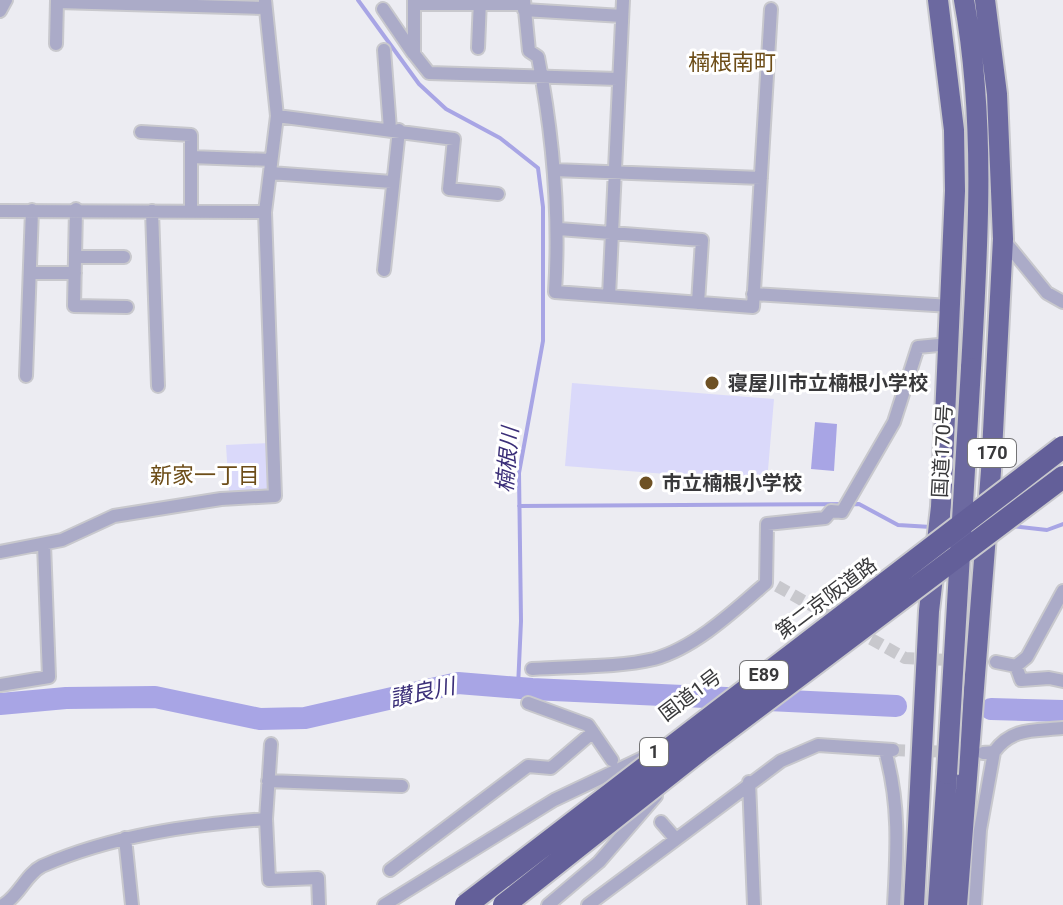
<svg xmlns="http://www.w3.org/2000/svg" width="1063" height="905" font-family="Roboto,'Noto Sans JP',sans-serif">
  <rect width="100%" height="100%" fill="#ececf2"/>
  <path fill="#dad9fa" d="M572,383L774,399L767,482L565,466Z
    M269,443L272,491L229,493L226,445Z"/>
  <path fill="#a8a5e5" d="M815,422L837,424L834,471L811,469Z"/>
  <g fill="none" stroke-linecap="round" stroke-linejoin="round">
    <path stroke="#a8a5e5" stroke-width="4" d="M358,0L419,84L446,109L500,138L538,168L543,207V341L519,473L521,621L518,687
      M519,506L859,504L898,525L931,527
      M1012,526L1047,530L1063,524"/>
    <path stroke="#a8a5e5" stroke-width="22" d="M0,704L66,698L155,697L260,719L305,718L458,683L532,689L896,706
      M991,709L1063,711"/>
    <path stroke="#c8c8cd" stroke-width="12" stroke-dasharray="12 6" stroke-linecap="butt" d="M777,586L905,658L996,662
      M893,750L954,752"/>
    <g stroke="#c8c8cd" stroke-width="16">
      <path id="minor" d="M414,0V54L429,73L618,79
        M524,0L529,51L538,57C553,135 560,213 555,292L609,296L623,0
        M58,2L265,8
        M414,4H524
        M383,9L413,53
        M524,10L622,16
        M0,11L6,0
        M56,44L57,0
        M478,48L480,0
        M384,50L390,129
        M277,116L454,139L449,189L498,194
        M141,132L191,135V211
        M191,157L271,160
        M554,170L761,178
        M270,173L392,182
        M76,209L74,306L127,307
        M0,211L265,212
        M152,211L158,386
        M559,229L702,240L698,303
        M1003,239L1047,293L1063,302
        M75,257H124
        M384,270L399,130
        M30,273H75
        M753,294L951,306
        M609,296L753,307L771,9
        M26,376L32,210
        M0,552L62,540L114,516L221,499L275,496L265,212L277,116L265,0
        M996,662L1016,666L1027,657L1063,591
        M1016,666L1021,680L1049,678L1063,681
        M532,669C571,666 616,668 654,659C695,648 735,610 766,583L767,524L825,518L831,511L842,512L894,422L918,347L949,344
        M0,685L49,677L44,544
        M528,703L588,725L612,760
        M885,751C900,803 897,851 894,905
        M983,753L994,752C1012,727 1035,731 1063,728
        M268,781L402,786
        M749,782L754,905
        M266,819L271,744
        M661,822L674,837
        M125,838L132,905
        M390,870L528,766L551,768L593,732
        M3,905C19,896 26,874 42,866C113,835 190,825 266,819L269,880L318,878L319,905
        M384,905L554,800L649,755
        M548,905L599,862L656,796
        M588,905L781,761L818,745L893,750
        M975,905L980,830L994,752"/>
    </g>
    <g stroke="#c8c8cd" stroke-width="24">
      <path id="trunk" d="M964,0C986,121 978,246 971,368
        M914,905L929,611L941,507L955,191L954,130L938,0
        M938,905L947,774
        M957,905L991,471L1003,239L997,94L985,0"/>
    </g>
    <use href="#minor" stroke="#ababc8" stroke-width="12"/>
    <use href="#trunk" stroke="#6c69a0" stroke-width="20"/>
    <g stroke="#c8c8cd" stroke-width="24" stroke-linecap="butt">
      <path id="trunk-bridge" d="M947,774L971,368"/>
    </g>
    <g stroke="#c8c8cd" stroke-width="26" stroke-linecap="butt">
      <path id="motorway-bridge" d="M466,905L1063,447
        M504,905L700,750L1063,477"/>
    </g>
    <use href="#trunk-bridge" stroke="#6c69a0" stroke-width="20"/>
    <use href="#motorway-bridge" stroke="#635f99" stroke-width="22"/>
  </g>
  <g fill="#6e5124" stroke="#fff" stroke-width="3">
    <circle cx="712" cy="383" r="8"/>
    <circle cx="646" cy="483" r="8"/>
  </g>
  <g text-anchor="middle" stroke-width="6" stroke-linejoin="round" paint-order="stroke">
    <g fill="#fff" stroke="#747476" stroke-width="2">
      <rect x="968" y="439" width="48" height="28" rx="6"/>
      <rect x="740" y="661" width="48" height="28" rx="6"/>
      <rect x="640" y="738" width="28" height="28" rx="6"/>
    </g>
    <g font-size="18" font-weight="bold" fill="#39393b">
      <text x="992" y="459">170</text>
      <text x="764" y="681">E89</text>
      <text x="654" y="758">1</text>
    </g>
    <g font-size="20" font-weight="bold" fill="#39393b" stroke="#fff" text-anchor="start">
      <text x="728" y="390">寝屋川市立楠根小学校</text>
      <text x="662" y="490">市立楠根小学校</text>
    </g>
    <g font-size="20" fill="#39393b" stroke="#fff">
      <text transform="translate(942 451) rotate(-87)" y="7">国道170号</text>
      <text transform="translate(826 598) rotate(-37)" y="7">第二京阪道路</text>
      <text transform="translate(690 695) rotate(-37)" y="7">国道1号</text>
    </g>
    <g font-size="22" fill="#6d4d18" stroke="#fff">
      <text x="732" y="70">楠根南町</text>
      <text x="205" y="483">新家一丁目</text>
    </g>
    <g font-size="22" font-style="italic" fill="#3a2e78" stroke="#fff">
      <text transform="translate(507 460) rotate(-85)" y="8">楠根川</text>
      <text transform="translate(422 692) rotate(-12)" y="8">讃良川</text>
    </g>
  </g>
</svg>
